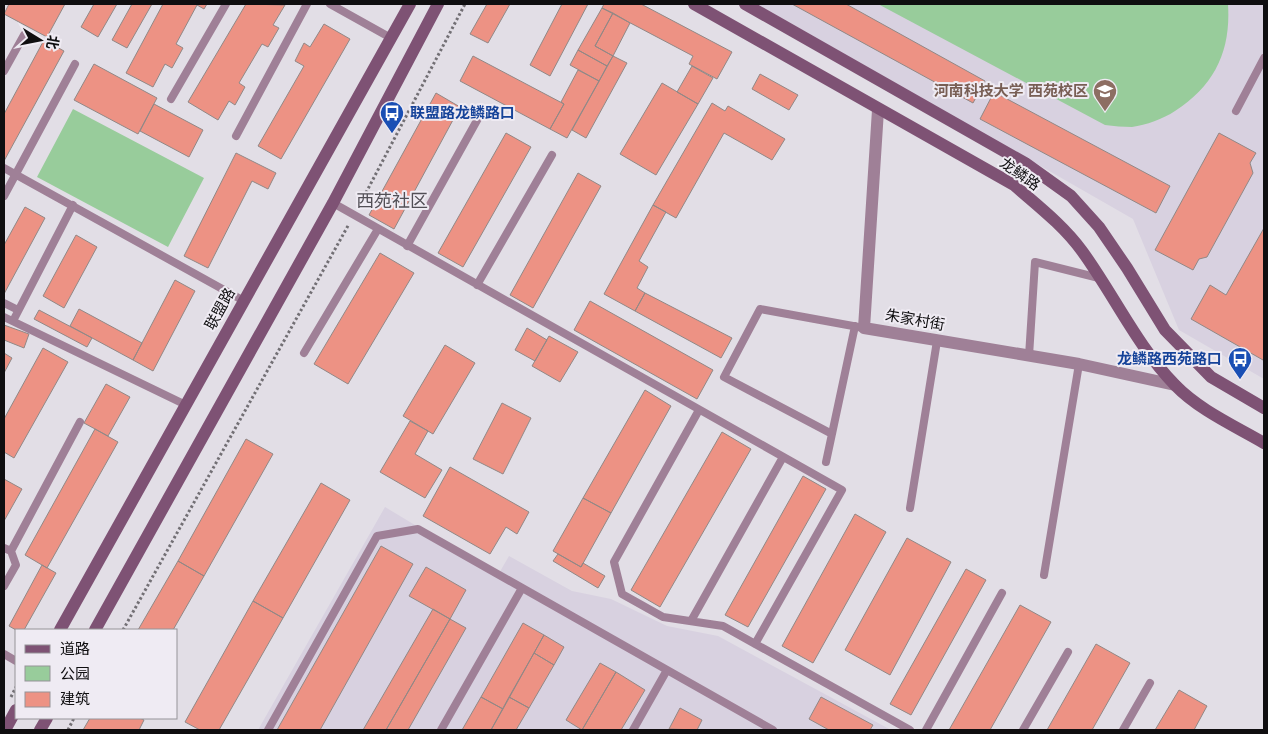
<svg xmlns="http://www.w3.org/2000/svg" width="1268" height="734" font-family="Quicksand,'Noto Sans SC',sans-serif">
  <rect width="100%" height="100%" fill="#e2dee6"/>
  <path fill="#d8d1e0" d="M757,4H1264V379L1179,330L1133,219Z
    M385,507L498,575L509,556L572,591L611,599L667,626L718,636L891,730H258Z"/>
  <path fill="#98cc9b" d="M878,4H1228C1231,51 1215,85 1175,111C1163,119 1146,125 1132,127C1123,127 1114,126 1105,125Z
    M73,109L204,178L168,247L37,177Z"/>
  <path fill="#ed9284" stroke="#918886" d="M9,4H65L47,37L4,14Z
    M94,4H117L98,37L81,27Z
    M132,4H152L127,48L112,40Z
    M163,4H207L204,9L197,5L176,44L183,48L172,68L165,64L153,87L126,73Z
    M246,4L285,5L273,25L279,28L268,47L262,44L239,83L245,87L235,105L229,101L218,120L188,102Z
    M487,4H510L488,43L470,34Z
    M562,4H588L550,76L530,65Z
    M604,4H641L732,52L717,79L689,64L693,56L602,8Z
    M792,4H846L985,81L973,103Z
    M602,8L613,13L595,46L613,56L607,66L578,50Z
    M613,13L630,23L613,56L595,46Z
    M324,24L350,39L281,159L258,146L304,66L295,61L304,43L310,47Z
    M44,40L64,51L4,161V114Z
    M578,50L607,66L599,81L570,65Z
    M473,56L564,104L550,129L460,81Z
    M613,56L627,63L586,138L572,130Z
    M94,64L157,98L138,134L74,100Z
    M692,66L713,78L698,104L677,92Z
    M578,70L599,81L567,138L550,129L564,104L561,102Z
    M760,74L798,95L789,110L752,89Z
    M662,83L698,104L656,175L620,154Z
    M994,92L1170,186L1156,213L980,119Z
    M436,93L460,107L394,229L369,215Z
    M712,103L725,111L728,106L785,139L772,160L724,133L676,218L653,205Z
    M154,104L203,130L189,157L140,131Z
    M506,133L531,147L463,267L438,253Z
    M1219,133L1256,153L1250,163L1253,173L1207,257L1199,259L1193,270L1155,250Z
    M236,153L276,173L268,189L252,181L208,268L184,256Z
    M578,173L601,186L533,308L510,295Z
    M653,205L666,212L639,261L648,267L637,288L645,293L635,311L604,294Z
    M25,207L45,218L4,294V245Z
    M1264,228V358L1263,360L1191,319L1210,285L1226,295Z
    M76,235L97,247L64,308L43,296Z
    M380,253L414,273L348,384L314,364Z
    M175,280L195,291L153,371L133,360Z
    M645,293L732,338L721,358L635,311Z
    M590,301L713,370L697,399L574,330Z
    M79,309L142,343L133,360L70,326Z
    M39,310L92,338L87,347L34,319Z
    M4,325L29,334L24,348L4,340Z
    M527,328L547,340L535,361L515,350Z
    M549,336L578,352L560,382L532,366Z
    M445,345L475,363L433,434L403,416Z
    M43,348L68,362L14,458L4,452V419Z
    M4,353L12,358L4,373Z
    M106,384L130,397L108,436L84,423Z
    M645,390L671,406L611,513L583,498Z
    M502,403L531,418L503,474L473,459Z
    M410,421L428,431L415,454L442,470L425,498L380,472Z
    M95,429L118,442L47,568L25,555Z
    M722,432L751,449L660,607L631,590Z
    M246,439L273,454L204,576L178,561Z
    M450,467L529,512L517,534L506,527L490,554L423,516Z
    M803,476L826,489L748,627L725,615Z
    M4,479L22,489L4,521Z
    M321,483L350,500L283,618L253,601Z
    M583,498L611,513L581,567L553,551Z
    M855,514L886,532L813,663L782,646Z
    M907,538L951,562L890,675L845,650Z
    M381,546L413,564L320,730H277Z
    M558,554L581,567L583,563L605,576L598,588L553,561Z
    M178,561L204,576L173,630H138Z
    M42,565L56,573L24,630H16L9,626Z
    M426,567L466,590L450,619L409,596Z
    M966,569L986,580L911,715L890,704Z
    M253,601L283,618L219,730H200L185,722Z
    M1020,605L1051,622L990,730H949Z
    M433,609L450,619L386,730H363Z
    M450,619L466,628L408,730H386Z
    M523,623L544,635L503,709L481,697Z
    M544,635L564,647L554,665L534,653Z
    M1096,644L1130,663L1092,730H1047Z
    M534,653L554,665L529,708L509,697Z
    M600,663L616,672L582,730L566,720Z
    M616,672L645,690L621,730H582Z
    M1179,690L1207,706L1194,730H1155Z
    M481,697L503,709L491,730H462Z
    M509,697L529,708L516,730H491Z
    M821,697L873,725L870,730H829L809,719Z
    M680,708L702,720L697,730L669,729Z
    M90,718H140L144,720L139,730H83Z"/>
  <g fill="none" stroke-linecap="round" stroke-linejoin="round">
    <path stroke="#726f74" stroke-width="3" stroke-dasharray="2.5 2.5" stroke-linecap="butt" d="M359,206L465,4
      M123,630L349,224
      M11,697L16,687
      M68,730L74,718"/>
    <path stroke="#9f8097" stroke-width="8" d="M330,4L391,38
      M4,71L24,35
      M171,99L226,4
      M1236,111L1264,58
      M236,136L307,4
      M4,168L244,301
      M4,196L75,64
      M333,203L842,490L755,644
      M407,246L480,115
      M477,285L552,155
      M4,303L18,310
      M4,317L186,405
      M13,321L73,205
      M304,353L378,229
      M1029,356L1035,262L1099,278
      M699,410L614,562L622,594L663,617L723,626L910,730
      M832,434L724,377L760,309L864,328
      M826,462L855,326
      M910,508L937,341
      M4,548L11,551L16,565L4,586
      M11,551L80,422
      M1044,575L1079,364
      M691,621L783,457
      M4,654L16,661
      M268,730L377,536L418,529L773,730
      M441,730L522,588
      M633,730L667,670
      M926,730L1002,593
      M1023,730L1068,652
      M1123,730L1150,683"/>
    <path stroke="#9f8097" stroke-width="12" d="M878,110L864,328L1079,364L1175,385"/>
    <path stroke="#7e5274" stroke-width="12" d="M694,4L1014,185C1038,206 1063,225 1082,251C1114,295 1137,346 1175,385C1199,410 1235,426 1264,443
      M745,4L1025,163L1071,196L1099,227L1127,268L1165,330L1211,377L1264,408
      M60,630L410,4
      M95,630L333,203L438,4
      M5,730L16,710
      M40,730L47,718"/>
  </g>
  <defs>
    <g id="university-pin" transform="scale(1.25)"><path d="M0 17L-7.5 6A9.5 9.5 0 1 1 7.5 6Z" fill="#8d6e63" stroke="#efebf3"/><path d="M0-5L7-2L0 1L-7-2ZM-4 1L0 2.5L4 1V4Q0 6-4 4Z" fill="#fff"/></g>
    <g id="bus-pin" transform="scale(1.25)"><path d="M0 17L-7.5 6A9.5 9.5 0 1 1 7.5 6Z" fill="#1a4fb4" stroke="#efebf3"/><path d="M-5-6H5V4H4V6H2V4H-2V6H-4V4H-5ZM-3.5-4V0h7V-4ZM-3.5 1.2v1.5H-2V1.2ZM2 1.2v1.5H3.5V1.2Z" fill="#fff"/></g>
  </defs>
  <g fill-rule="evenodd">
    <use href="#university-pin" x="1105" y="91"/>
    <use href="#bus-pin" x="392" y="113"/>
    <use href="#bus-pin" x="1240" y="359"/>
  </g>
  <g text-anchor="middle" stroke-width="4" stroke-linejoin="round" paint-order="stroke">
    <g font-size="15" font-weight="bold" fill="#785e54" stroke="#efebf3" text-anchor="end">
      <text x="1088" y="96">河南科技大学 西苑校区</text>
    </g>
    <g font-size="15" font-weight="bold" fill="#164399" stroke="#efebf3" text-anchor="start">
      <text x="410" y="118">联盟路龙鳞路口</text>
      <text x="1222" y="364" text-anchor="end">龙鳞路西苑路口</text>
    </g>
    <g font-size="15" fill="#0f0e10" stroke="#efebf3">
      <text transform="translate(1020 174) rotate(35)" y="5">龙鳞路</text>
      <text transform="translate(220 309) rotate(-61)" y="5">联盟路</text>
      <text transform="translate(915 320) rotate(10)" y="5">朱家村街</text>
    </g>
    <g font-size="18" fill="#524f56" stroke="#efebf3">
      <text x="392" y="207">西苑社区</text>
    </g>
  </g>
  <rect width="1268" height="734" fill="none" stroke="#0f0e10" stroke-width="10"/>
  <rect x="15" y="629" width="162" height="90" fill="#efebf3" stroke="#959398"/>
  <rect x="25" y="645" width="25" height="8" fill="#7e5274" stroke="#959398"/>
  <text x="60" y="654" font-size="15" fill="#0f0e10">道路</text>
  <rect x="25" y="666" width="25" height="15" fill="#98cc9b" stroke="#959398"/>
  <text x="60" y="679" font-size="15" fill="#0f0e10">公园</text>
  <rect x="25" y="692" width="25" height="15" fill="#ed9284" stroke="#959398"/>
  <text x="60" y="704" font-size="15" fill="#0f0e10">建筑</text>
  <g transform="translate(40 40) rotate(100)" stroke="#efebf3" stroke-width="4" paint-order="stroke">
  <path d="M0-4L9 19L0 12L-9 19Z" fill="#0f0e10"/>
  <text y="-8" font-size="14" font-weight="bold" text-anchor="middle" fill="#0f0e10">北</text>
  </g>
</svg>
